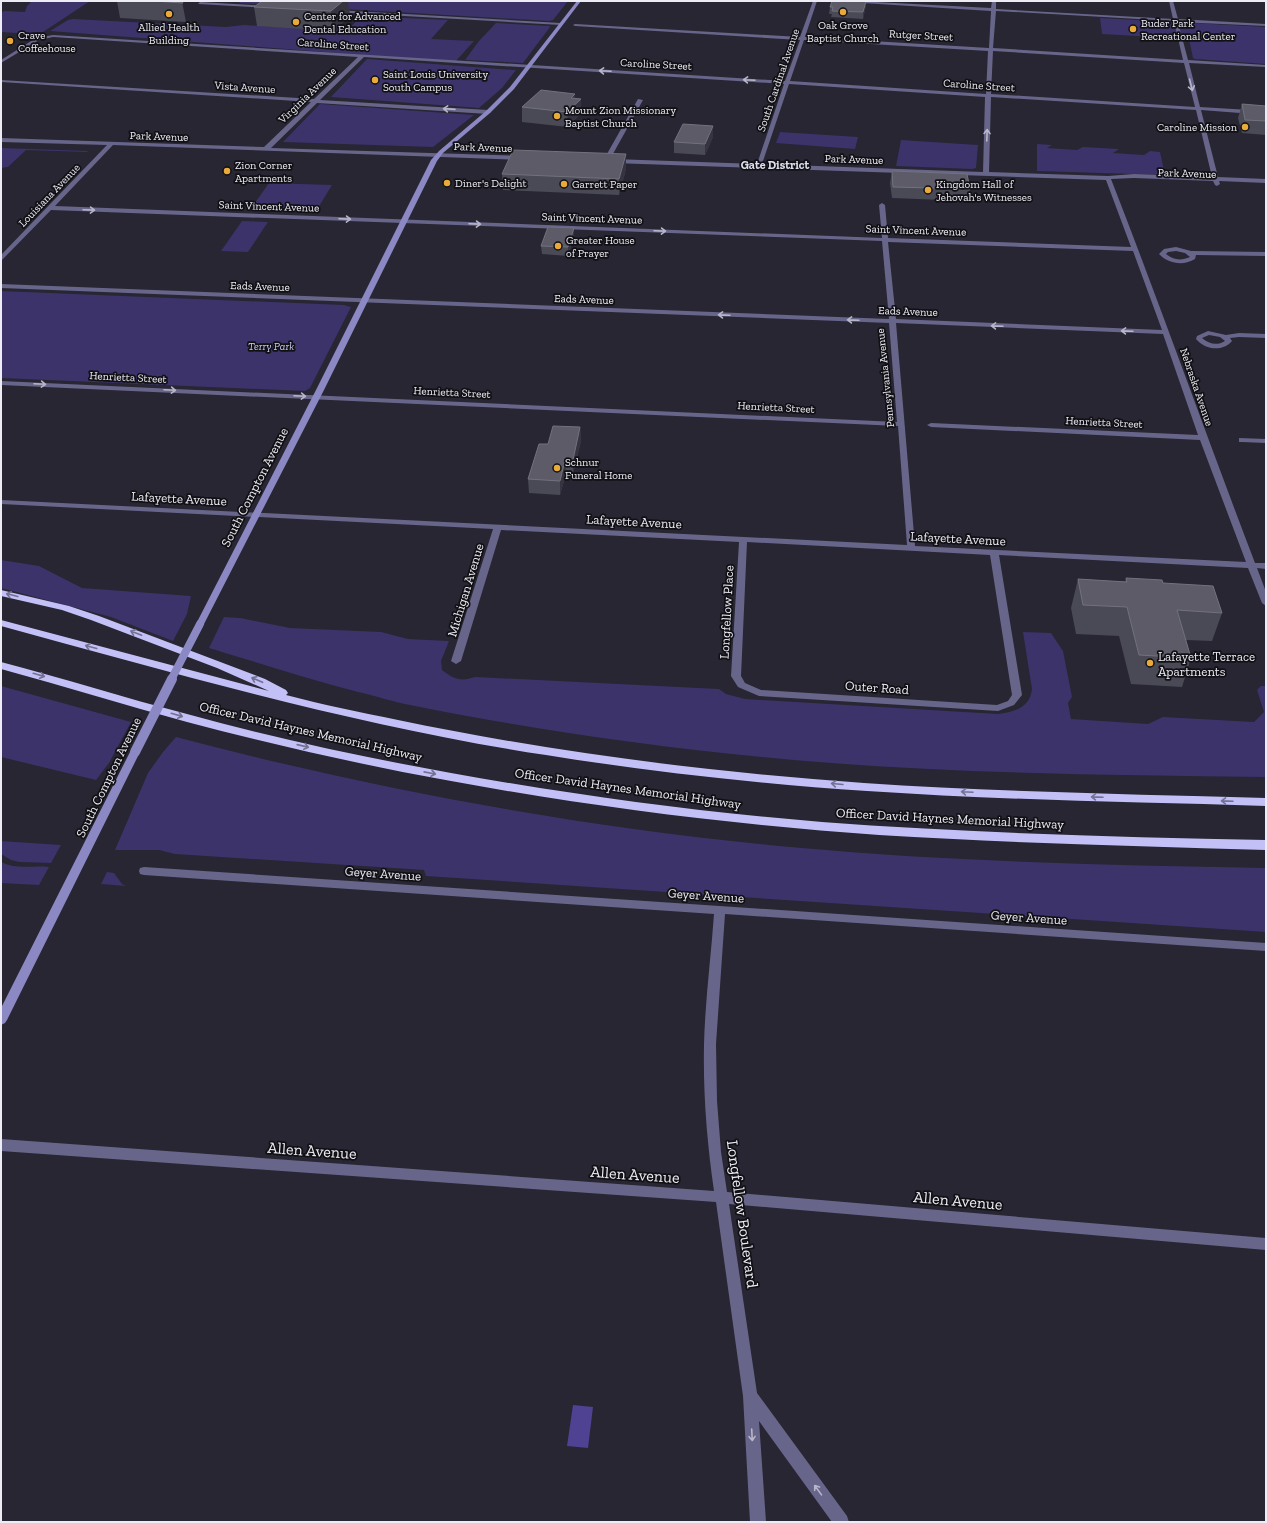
<svg xmlns="http://www.w3.org/2000/svg" width="1267" height="1523" font-family="'Zilla Slab',serif">
  <rect width="100%" height="100%" fill="#272632"/>
  <path fill="#3b336a" d="M32,1H90L43,32L31,34L1,32V13L4,11L25,12L27,6Z
    M241,1H568L553,20L549,21L239,3Z
    M362,16L448,20L431,39L474,41L455,62L50,31L68,20L73,19L226,27L244,25L346,31Z
    M1100,18L1266,27V64L1195,59L1193,58L1189,39L1102,34Z
    M496,23L549,26L550,27L523,63L465,60L479,41Z
    M367,59L514,70H516L502,88L479,108L331,97Z
    M320,104L474,115L433,147L283,142Z
    M780,132L858,137L855,149L776,143Z
    M901,140L978,145L976,168L972,169L896,166Z
    M1037,144L1052,145L1047,148L1077,150L1083,147L1119,149L1113,153L1144,155L1150,151L1160,152L1165,175L1037,171Z
    M1,148L88,151L87,152L26,150L8,167L1,168Z
    M269,183L332,185L315,213L250,210Z
    M242,221L268,222L248,252L221,251Z
    M1,291L344,305L351,307L310,388L305,391L1,378Z
    M1,560L39,566L82,588L191,596L187,614L173,641L111,617L1,588Z
    M224,617L240,618L290,628L381,632L408,639L449,641L441,661L442,670C454,679 460,682 475,677L719,689L726,694L745,699L998,714C1014,712 1030,708 1032,689L1023,632L1051,633L1063,651L1072,697L1068,703L1071,719L1148,724L1163,717L1254,722L1264,712L1257,690L1261,686H1266V777C1121,775 976,774 831,763C690,752 549,733 410,705C393,702 376,696 358,692C308,679 259,663 209,648Z
    M1,686L131,722L109,763L96,780L1,757Z
    M176,737C381,791 590,829 802,848C956,862 1111,865 1266,868V932L426,876L424,870L175,854L159,850H115L148,773L163,752Z
    M1,841L61,845L51,863L19,862L11,860L1,854Z
    M1,862C17,870 32,865 49,867L39,885L1,883Z
    M107,872L114,873L122,884L126,886L101,884Z"/>
  <path fill="#4f4293" d="M573,1405L593,1407L588,1448L567,1446Z"/>
  <g fill="none" stroke-linecap="round" stroke-linejoin="round">
    <path fill="#68658a" fill-rule="evenodd" d="M813,1H817L805,37L989,48L991,11L830,1H856L991,8L992,1H996V9L1173,19L1169,1H1173L1178,19L1266,24V26L1178,22L1188,60L1266,65V67L1189,63L1200,107L1266,111V115L1201,110L1218,177L1266,179V183L1219,181L1220,184L1217,186L1215,185L1213,181L1134,178L1111,179C1161,307 1206,435 1255,563H1266V569L1257,568L1266,592V606L1262,603L1248,568L999,555L1022,695L1014,705L998,711L759,696L738,687L731,676L739,542L501,530L461,661L456,664L451,661L493,529L1,504V500L907,545L898,426L1,385V381L897,422L889,323L1,288V284L889,319L882,241L51,210L1,261V255L107,145L1,142V138L264,147L311,102L1,82V80L314,99L358,57L53,37L39,40L1,63V60L36,38L53,35L785,81L800,40L575,26L573,25L575,24L800,37ZM996,11L1174,21L1183,60L993,48ZM804,40L988,51L986,94L790,81ZM993,51L1184,63L1195,107L991,94ZM364,57L784,84L757,164L613,159L610,161L613,163L1106,180L1131,247L888,238L885,205L882,203L879,205L882,238L55,206L113,145L523,160L526,158L523,156L271,148L317,103L488,114L491,112L488,110L320,100ZM789,84L985,97L983,172L762,164ZM991,97L1196,110L1212,177L1134,174L1108,176L989,172ZM888,242L1133,251L1162,330L896,319ZM896,323L1163,334L1198,435L931,423L927,425L931,427L1200,440L1246,562L915,546ZM747,542L990,555L1012,695L1008,701L997,705L761,690L745,683L741,676Z
      M200,2L268,6L270,7L268,8L198,4Z
      M336,10L561,23L563,24L561,25L334,12Z
      M638,99L643,100L609,161L604,162L603,161Z
      M1176,247L1191,251L1266,252V256L1196,255L1195,259C1184,266 1168,264 1159,254L1164,249ZM1176,251L1185,253L1190,257C1181,261 1173,260 1166,254L1168,252Z
      M1208,331L1226,335L1239,333L1266,334V338L1239,337L1230,338L1232,341C1223,352 1205,350 1196,339L1197,336ZM1209,335L1220,337L1225,341C1217,346 1209,344 1202,338Z
      M1239,438L1266,439V443L1242,442H1239Z
      M144,867L1266,943V951L725,914L716,1044L717,1101L721,1152L727,1192L1266,1238V1250L729,1204L757,1393L847,1516L849,1522H832L759,1421L766,1522H750L743,1396L716,1202L1,1151V1139L714,1191C707,1142 703,1094 704,1045C705,1001 711,957 714,914L144,875L140,874L139,871L140,868Z"/>
    <path fill="#8c88c3" fill-rule="evenodd" d="M577,1H581L514,89L490,113L443,153L437,161L324,390L204,624L200,627L197,626L196,624L316,390L431,160L439,151L486,111L510,87Z
      M135,749L140,752L7,1020L5,1023L1,1025V1008L130,752Z"/>
    <path fill="#c3c0f7" fill-rule="evenodd" d="M1,590L69,606L99,616L265,679L286,690L288,693L286,695C323,705 360,712 398,720C551,752 708,772 864,783C998,792 1132,794 1266,798V806C1133,802 1000,800 867,791C760,784 652,772 546,755C361,727 181,675 1,626V620L269,691L217,668L91,620L62,610L1,596Z
      M1,662C63,678 125,698 187,714C274,738 362,757 451,773C574,795 698,812 822,822C970,833 1118,837 1266,840V850C1137,846 1008,843 879,835C736,825 592,807 451,781C362,765 274,745 187,722C125,705 63,686 1,669Z"/>
    <path stroke="#8c88c3" stroke-width="8" d="M171,680L200,624"/>
    <path stroke="#8c88c3" stroke-width="10" d="M135,752L172,679"/>
  </g>
  <path fill="#4a4956" d="M117,1H182L186,22L120,18Z
    M348,1L350,16L333,31L257,26L254,7Z
    M866,5L863,19L831,17L832,14H829L830,7Z
    M575,98L581,99V113L568,127L522,122V107Z
    M1242,104L1266,106V135L1242,133L1238,118Z
    M713,137L705,155L674,153V142Z
    M626,169L619,195L503,190L502,174Z
    M892,171L970,189L968,201L892,198L890,183Z
    M574,228V237L568,256L542,254L541,246Z
    M580,427L581,441L573,474H566L560,495L529,493L528,479L548,444Z
    M1126,578L1163,583L1222,613L1212,641L1186,640L1191,658L1182,687L1131,684L1119,636L1076,634L1071,608L1078,579L1125,582Z"/>
  <path fill="#353440" d="M343,1H348L350,16L333,31L331,11Z
    M866,1V5L863,19V12Z
    M575,94V105L581,99V113L568,127L567,112L571,98Z
    M713,126V137L705,155V144Z
    M626,154V169L619,195V179Z
    M574,228V237L568,256V247Z
    M580,427L581,441L573,474V460Z
    M565,460L566,474L560,495V481Z"/>
  <path fill="#5c5b67" stroke="#72727d" d="M154,1H182L183,3Z
    M262,1H343L331,11L254,7Z
    M832,1H866L863,12L832,11L833,7H830Z
    M541,90L575,94L571,98L581,99L567,112L522,107Z
    M1242,104L1266,106V121L1245,120Z
    M683,124L713,126L705,144L674,142Z
    M513,150L626,154L619,179L502,174Z
    M892,171L967,174L970,189L893,187Z
    M548,227L574,228L568,247L541,246Z
    M553,426L580,427L573,460H565L560,481L528,479L539,444H548Z
    M1126,578L1162,580L1163,583L1213,586L1222,613L1177,610L1191,658L1139,655L1127,607L1083,605L1078,579L1127,582Z"/>
  <defs><path id="oneway-shaft" d="M-6 0H5M1.5-3L5.5 0L1.5 3" fill="none" stroke-width="1.6" stroke-linecap="round" stroke-linejoin="round"/></defs>
  <g stroke="#b8b6ca">
    <use href="#oneway-shaft" transform="translate(605 71) rotate(-177)"/>
    <use href="#oneway-shaft" transform="translate(749 80) rotate(-177)"/>
    <use href="#oneway-shaft" transform="translate(1191 85) rotate(76)"/>
    <use href="#oneway-shaft" transform="translate(449 109) rotate(-176)"/>
    <use href="#oneway-shaft" transform="translate(987 135) rotate(-88)"/>
    <use href="#oneway-shaft" transform="translate(89 210) rotate(2)"/>
    <use href="#oneway-shaft" transform="translate(345 219) rotate(2)"/>
    <use href="#oneway-shaft" transform="translate(475 224) rotate(2)"/>
    <use href="#oneway-shaft" transform="translate(660 231) rotate(2)"/>
    <use href="#oneway-shaft" transform="translate(724 315) rotate(-178)"/>
    <use href="#oneway-shaft" transform="translate(853 320) rotate(-178)"/>
    <use href="#oneway-shaft" transform="translate(997 326) rotate(-178)"/>
    <use href="#oneway-shaft" transform="translate(1127 331) rotate(-178)"/>
    <use href="#oneway-shaft" transform="translate(40 384) rotate(3)"/>
    <use href="#oneway-shaft" transform="translate(170 390) rotate(3)"/>
    <use href="#oneway-shaft" transform="translate(300 396) rotate(3)"/>
    <use href="#oneway-shaft" transform="translate(752 1435) rotate(87)"/>
    <use href="#oneway-shaft" transform="translate(818 1490) rotate(-126)"/>
  </g>
  <g stroke="#727191">
    <use href="#oneway-shaft" transform="translate(12 595) rotate(-166)"/>
    <use href="#oneway-shaft" transform="translate(136 633) rotate(-159)"/>
    <use href="#oneway-shaft" transform="translate(91 647) rotate(-165)"/>
    <use href="#oneway-shaft" transform="translate(39 675) rotate(16)"/>
    <use href="#oneway-shaft" transform="translate(257 680) rotate(-157)"/>
    <use href="#oneway-shaft" transform="translate(177 715) rotate(16)"/>
    <use href="#oneway-shaft" transform="translate(303 746) rotate(13)"/>
    <use href="#oneway-shaft" transform="translate(430 773) rotate(11)"/>
    <use href="#oneway-shaft" transform="translate(837 784) rotate(-175)"/>
    <use href="#oneway-shaft" transform="translate(967 792) rotate(-177)"/>
    <use href="#oneway-shaft" transform="translate(1097 797) rotate(-178)"/>
    <use href="#oneway-shaft" transform="translate(1227 801) rotate(-178)"/>
  </g>
  <g fill="#eaaa39" stroke="#101015" stroke-width="1.5">
    <circle cx="843" cy="12" r="4"/>
    <circle cx="169" cy="14" r="4"/>
    <circle cx="296" cy="22" r="4"/>
    <circle cx="1133" cy="29" r="4"/>
    <circle cx="10" cy="41" r="4"/>
    <circle cx="375" cy="80" r="4"/>
    <circle cx="557" cy="116" r="4"/>
    <circle cx="1245" cy="127" r="4"/>
    <circle cx="227" cy="171" r="4"/>
    <circle cx="447" cy="183" r="4"/>
    <circle cx="564" cy="184" r="4"/>
    <circle cx="928" cy="190" r="4"/>
    <circle cx="558" cy="246" r="4"/>
    <circle cx="557" cy="468" r="4"/>
    <circle cx="1150" cy="663" r="4"/>
  </g>
  <g text-anchor="middle" stroke-width="3.5" stroke-linejoin="round" paint-order="stroke">
    <g font-size="11" fill="#edecf4" stroke="#101015" text-anchor="start">
      <text x="304" y="20">Center for Advanced<tspan x="304" dy="13">Dental Education</tspan></text>
      <text x="1141" y="27">Buder Park<tspan x="1141" dy="13">Recreational Center</tspan></text>
      <text x="843" y="29" text-anchor="middle">Oak Grove<tspan x="843" dy="13">Baptist Church</tspan></text>
      <text x="169" y="31" text-anchor="middle">Allied Health<tspan x="169" dy="13">Building</tspan></text>
      <text x="18" y="39">Crave<tspan x="18" dy="13">Coffeehouse</tspan></text>
      <text x="383" y="78">Saint Louis University<tspan x="383" dy="13">South Campus</tspan></text>
      <text x="565" y="114">Mount Zion Missionary<tspan x="565" dy="13">Baptist Church</tspan></text>
      <text x="1237" y="131" text-anchor="end">Caroline Mission</text>
      <text x="235" y="169">Zion Corner<tspan x="235" dy="13">Apartments</tspan></text>
      <text x="455" y="187">Diner's Delight</text>
      <text x="572" y="188">Garrett Paper</text>
      <text x="936" y="188">Kingdom Hall of<tspan x="936" dy="13">Jehovah's Witnesses</tspan></text>
      <text x="566" y="244">Greater House<tspan x="566" dy="13">of Prayer</tspan></text>
      <text x="565" y="466">Schnur<tspan x="565" dy="13">Funeral Home</tspan></text>
    </g>
    <g font-size="11" fill="#edecf4" stroke="#101015">
      <text transform="translate(921 35) rotate(3)" y="4">Rutger Street</text>
      <text transform="translate(333 44) rotate(4)" y="4">Caroline Street</text>
      <text transform="translate(656 64) rotate(3)" y="4">Caroline Street</text>
      <text transform="translate(778 80) rotate(-71)" y="4">South Cardinal Avenue</text>
      <text transform="translate(979 85) rotate(4)" y="4">Caroline Street</text>
      <text transform="translate(245 87) rotate(4)" y="4">Vista Avenue</text>
      <text transform="translate(307 95) rotate(-44)" y="4">Virginia Avenue</text>
      <text transform="translate(159 136) rotate(2)" y="4">Park Avenue</text>
      <text transform="translate(483 147) rotate(2)" y="4">Park Avenue</text>
      <text transform="translate(854 159) rotate(2)" y="4">Park Avenue</text>
      <text transform="translate(1187 173) rotate(2)" y="4">Park Avenue</text>
      <text transform="translate(49 195) rotate(-46)" y="4">Louisiana Avenue</text>
      <text transform="translate(269 206) rotate(2)" y="4">Saint Vincent Avenue</text>
      <text transform="translate(592 218) rotate(2)" y="4">Saint Vincent Avenue</text>
      <text transform="translate(916 230) rotate(2)" y="4">Saint Vincent Avenue</text>
      <text transform="translate(260 286) rotate(2)" y="4">Eads Avenue</text>
      <text transform="translate(584 299) rotate(2)" y="4">Eads Avenue</text>
      <text transform="translate(908 311) rotate(2)" y="4">Eads Avenue</text>
      <text transform="translate(128 377) rotate(3)" y="4">Henrietta Street</text>
      <text transform="translate(885 378) rotate(-96)" y="4">Pennsylvania Avenue</text>
      <text transform="translate(1197 387) rotate(71)" y="4">Nebraska Avenue</text>
      <text transform="translate(452 392) rotate(3)" y="4">Henrietta Street</text>
      <text transform="translate(776 407) rotate(3)" y="4">Henrietta Street</text>
      <text transform="translate(1104 422) rotate(3)" y="4">Henrietta Street</text>
    </g>
    <g font-size="11" font-style="italic" fill="#d1cffd" stroke="#101015">
      <text x="271" y="350">Terry Park</text>
    </g>
    <g font-size="12" font-weight="bold" fill="#dedeed" stroke="#101015">
      <text x="775" y="169">Gate District</text>
    </g>
    <g font-size="13" fill="#edecf4" stroke="#101015">
      <text transform="translate(254 487) rotate(-63)" y="5">South Compton Avenue</text>
      <text transform="translate(179 498) rotate(3)" y="5">Lafayette Avenue</text>
      <text transform="translate(634 521) rotate(3)" y="5">Lafayette Avenue</text>
      <text transform="translate(958 538) rotate(3)" y="5">Lafayette Avenue</text>
      <text transform="translate(465 590) rotate(-73)" y="5">Michigan Avenue</text>
      <text transform="translate(726 612) rotate(-87)" y="5">Longfellow Place</text>
      <text transform="translate(877 687) rotate(4)" y="5">Outer Road</text>
      <text transform="translate(311 731) rotate(13)" y="5">Officer David Haynes Memorial Highway</text>
      <text transform="translate(108 777) rotate(-64)" y="5">South Compton Avenue</text>
      <text transform="translate(628 788) rotate(8)" y="5">Officer David Haynes Memorial Highway</text>
      <text transform="translate(950 818) rotate(3)" y="5">Officer David Haynes Memorial Highway</text>
      <text transform="translate(383 873) rotate(4)" y="5">Geyer Avenue</text>
      <text transform="translate(706 895) rotate(4)" y="5">Geyer Avenue</text>
      <text transform="translate(1029 917) rotate(4)" y="5">Geyer Avenue</text>
    </g>
    <g font-size="13" fill="#edecf4" stroke="#101015" text-anchor="start">
      <text x="1158" y="661">Lafayette Terrace<tspan x="1158" dy="15">Apartments</tspan></text>
    </g>
    <g font-size="16" fill="#edecf4" stroke="#101015">
      <text transform="translate(312 1150) rotate(4)" y="6">Allen Avenue</text>
      <text transform="translate(635 1174) rotate(4)" y="6">Allen Avenue</text>
      <text transform="translate(958 1200) rotate(5)" y="6">Allen Avenue</text>
      <text transform="translate(743 1214) rotate(82)" y="6">Longfellow Boulevard</text>
    </g>
  </g>
  <rect width="1267" height="1523" fill="none" stroke="#edecf4" stroke-width="4"/>
</svg>
